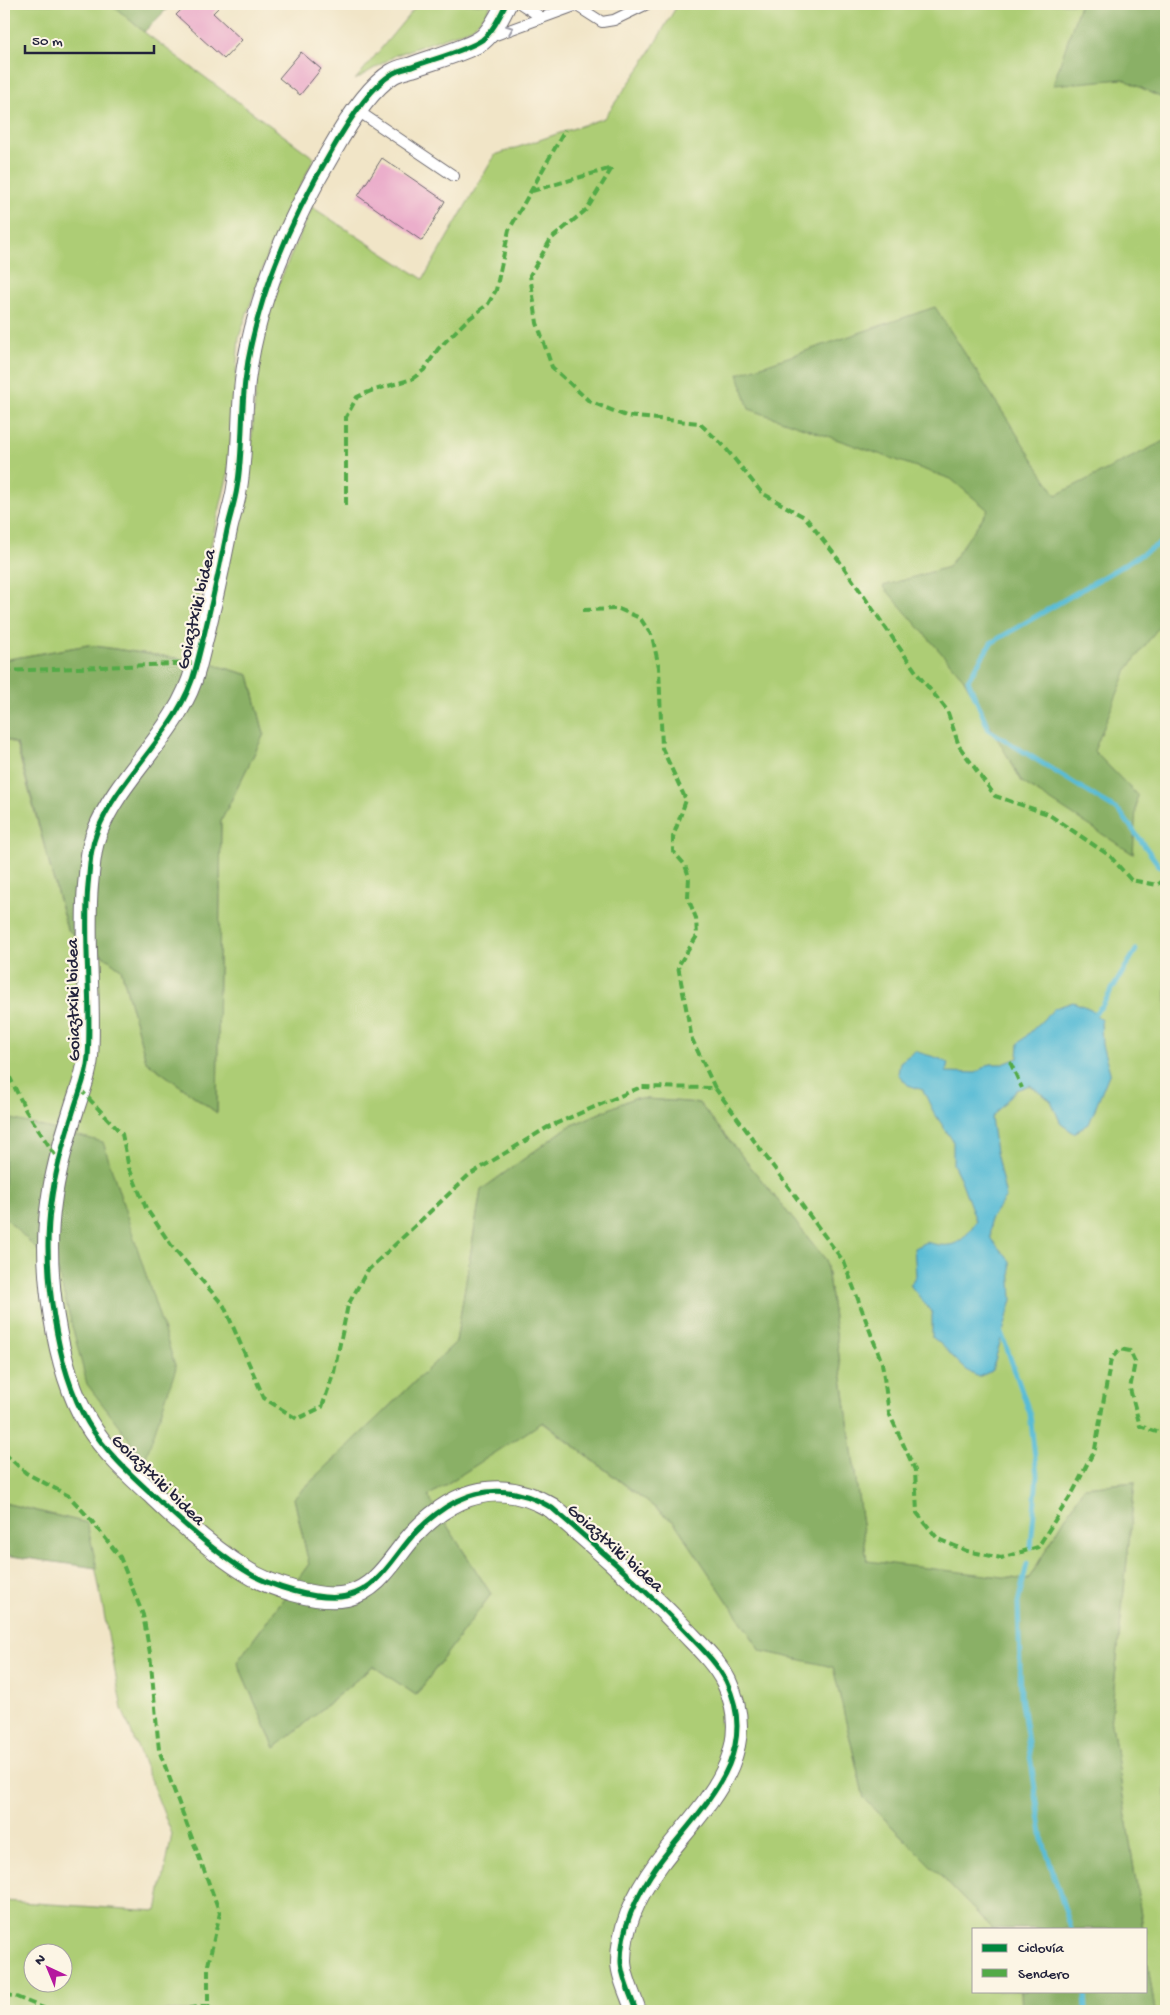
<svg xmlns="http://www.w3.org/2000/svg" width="1170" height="2015" font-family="'Gochi Hand',sans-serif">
  <rect width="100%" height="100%" fill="#fcf5e5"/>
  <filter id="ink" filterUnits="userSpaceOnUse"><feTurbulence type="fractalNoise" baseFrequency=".02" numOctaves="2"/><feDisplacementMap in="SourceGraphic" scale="10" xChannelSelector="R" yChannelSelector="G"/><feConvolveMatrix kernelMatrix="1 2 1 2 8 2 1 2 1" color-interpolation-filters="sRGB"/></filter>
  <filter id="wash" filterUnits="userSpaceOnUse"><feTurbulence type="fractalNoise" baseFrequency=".0096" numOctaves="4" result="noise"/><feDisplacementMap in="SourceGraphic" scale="20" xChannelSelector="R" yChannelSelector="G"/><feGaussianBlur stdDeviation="1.12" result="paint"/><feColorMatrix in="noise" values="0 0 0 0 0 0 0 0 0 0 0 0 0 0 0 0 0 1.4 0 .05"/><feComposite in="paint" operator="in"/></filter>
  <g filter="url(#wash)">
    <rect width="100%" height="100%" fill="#f1e5c7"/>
    <path fill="#adcd75" stroke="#687858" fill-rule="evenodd" d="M4,4H111L144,32L314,158L267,256L239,337L228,474L184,659L88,645L4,660Z
      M418,4H491L487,13L472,28L396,55L355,80Z
      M678,4H1166V2011H1155L1146,1953V1929H1143L1111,1717L1135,1482L1084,1487L1028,1580L867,1562L826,1260L699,1103L634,1098L568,1127L481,1190L456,1342L294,1498L309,1564L237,1662L275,1748L373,1666L416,1695L491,1594L428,1496L542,1422L675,1523L761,1651L833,1666L864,1798L993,1929H974V1991H1021L1022,2011H4V1901L157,1911L172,1834L122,1709L87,1523L4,1503V738L16,744L67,929L121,969L146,1061L217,1113L221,821L264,734L249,675L208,663L251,446L261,324L312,207L423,279L495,155L604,118L642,65ZM32,1952H62V1982H32Z"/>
    <path fill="#8ab066" stroke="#566950" d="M111,4H172L144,32Z
      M1080,4H1166V100L1123,79L1053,85Z
      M935,307L1056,495L1166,440V617L1127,670L1094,751L1137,795L1133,854L1022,782L963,678L883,586L948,567L988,510L951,479L749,409L738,374Z
      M88,645L208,663L249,675L264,734L221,821L217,1113L146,1061L121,969L67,929L17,744L4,738V660Z
      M634,1098L699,1103L826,1260L867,1561L1028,1580L1084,1487L1135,1482L1111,1717L1143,1929H993L864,1798L833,1667L761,1651L675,1523L543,1422L428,1496L491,1594L416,1695L373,1666L275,1748L237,1662L309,1564L294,1498L456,1342L481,1190L568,1127Z
      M12,1119L103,1142L176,1368L145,1460L87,1384L58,1271L4,1216V1149Z
      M4,1503L87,1523L97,1568L4,1555Z
      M1146,1953L1155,2011H1022L1021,1991H1146Z"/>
    <path fill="#58bcd6" stroke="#3d6f88" d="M1073,1002L1091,1009L1101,1020L1102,1045L1110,1072L1089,1124L1074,1133L1061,1124L1051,1101L1030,1085L1016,1090L991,1118L996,1152L1006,1197L990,1219L991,1239L1010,1261L1012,1300L992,1371L978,1377C959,1368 949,1349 932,1337V1313L910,1285L916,1275L914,1248L926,1242C953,1250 962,1244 976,1221L961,1180L953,1164V1141L933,1111L923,1090L908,1085L898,1074L900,1062L915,1051C927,1056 937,1056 948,1063L946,1072L976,1073L990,1064H1003L1018,1058L1019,1043L1055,1008Z"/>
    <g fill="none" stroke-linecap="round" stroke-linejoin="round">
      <path stroke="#58bcd6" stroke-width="5" d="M1160,867L1120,812L989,730L968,680L991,643L1166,540
        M1091,1017L1102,1006L1136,950
        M1000,1329L1030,1414L1037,1475L1031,1547
        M1027,1564L1018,1603L1021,1696L1043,1841L1071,1929
        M1085,1991L1086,2011"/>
    </g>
    <g id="blocks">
      <path fill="#ebaecb" d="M187,4H222L213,13L242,40L224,59L176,15Z
        M301,52L321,69L300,95L279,78Z
        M382,158L445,201L422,241L358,196Z"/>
    </g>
  </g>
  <g filter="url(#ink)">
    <use href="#blocks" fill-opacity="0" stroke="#6a666c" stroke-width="1"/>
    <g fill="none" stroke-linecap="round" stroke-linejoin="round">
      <g stroke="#6a666c" stroke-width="12">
        <path id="service" d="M521,4L541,17
          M577,6L602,22L614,20L647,4
          M490,37L580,4
          M358,111L454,176"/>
      </g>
      <g stroke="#6a666c" stroke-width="22">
        <path id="minor" d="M506,4C500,16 493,31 482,40C468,50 430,60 412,67C405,69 398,70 392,74C369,88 345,127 332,150C291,219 255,300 245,381C241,416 243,453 237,488C235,502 230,516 227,530C218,576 208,621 196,667C180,731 120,773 97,832C90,849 90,867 88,885C83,943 92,1000 88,1057C87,1075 79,1092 74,1109C64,1140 55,1171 51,1203C42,1266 55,1368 88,1423C105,1451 129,1473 153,1495C181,1522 211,1549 244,1570C268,1586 319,1602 347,1596C381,1588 395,1553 417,1531C457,1490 502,1478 552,1508C597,1547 642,1586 683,1629C698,1645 716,1661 726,1681C763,1757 699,1809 659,1863C638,1892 621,1925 621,1961C621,1976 631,1996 636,2011"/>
      </g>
      <use href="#service" stroke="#fff" stroke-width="10"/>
      <use href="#minor" stroke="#fff" stroke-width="20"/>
      <path stroke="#53aa46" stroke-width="4" stroke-dasharray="8 4" stroke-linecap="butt" d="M532,191L612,168L587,209L551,239L530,275L537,323L552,367L589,401L626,416L699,423L723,445L762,493L806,518L838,559L919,676L947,710L959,746L995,796L1048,814L1110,856L1131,880L1157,885L1166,879
        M346,505V417L357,397L371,391L412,379L424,370L438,349L465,322L488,304L496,290L509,230L565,130
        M583,610L619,609L640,618L652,636L659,667L662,748L686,800L673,837V851L685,865L689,877L688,898L696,918L697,936L678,966L692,1039L715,1088
        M4,671L197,663
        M1010,1062L1022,1088
        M4,1065L26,1111L59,1161
        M80,1089L122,1134L129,1168L146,1208L171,1245L224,1306L264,1398L297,1419L322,1407L334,1372L348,1305L367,1271L469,1175L548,1127L641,1087L715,1088L844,1262L882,1363L889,1413L915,1470L917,1513L938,1539L967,1551L1001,1558L1038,1547L1074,1490L1095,1449L1111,1359L1120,1349L1130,1351L1135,1362L1130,1389L1140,1426L1162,1434L1166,1430
        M4,1364L6,1368L4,1419
        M4,1453L26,1473L69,1496L91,1520L120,1557L143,1615L150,1653L159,1750L220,1913L208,1965V2006L212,2011
        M4,1995L14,1996L51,2011
        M165,2011L208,2006"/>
      <g stroke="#fcf5e5" stroke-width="8">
        <path id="cycleway" d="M506,4C500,16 493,31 482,40C468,50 430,60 412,67C405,69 398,70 392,74C369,88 345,127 332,150C291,219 255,300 245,381C241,416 243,453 237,488C235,502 230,516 227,530C218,576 208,621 196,667C180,731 120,773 97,832C90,849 90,867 88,885C83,943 92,1000 88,1057C87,1075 79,1092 74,1109C64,1140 55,1171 51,1203C42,1266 55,1368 88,1423C105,1451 129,1473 153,1495C181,1522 211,1549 244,1570C268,1586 319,1602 347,1596C381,1588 395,1553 417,1531C457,1490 502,1478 552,1508C597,1547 642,1586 683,1629C698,1645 716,1661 726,1681C763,1757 699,1809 659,1863C638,1892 621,1925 621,1961C621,1976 631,1996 636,2011"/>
      </g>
      <use href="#cycleway" stroke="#00873e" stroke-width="5"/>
    </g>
    <defs><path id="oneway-chevron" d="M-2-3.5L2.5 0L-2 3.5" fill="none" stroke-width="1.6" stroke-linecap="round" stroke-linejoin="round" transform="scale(1.25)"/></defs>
    <use stroke="#9c9ca7" href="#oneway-chevron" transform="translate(510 29) rotate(-21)"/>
  </g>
  <g text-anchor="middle" stroke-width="4.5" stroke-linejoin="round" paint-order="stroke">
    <g font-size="18" fill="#22223b" stroke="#fcf5e5">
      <text transform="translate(195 609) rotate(-77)" y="6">Goiaztxiki bidea</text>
      <text transform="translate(72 1000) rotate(-91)" y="6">Goiaztxiki bidea</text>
      <text transform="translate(159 1479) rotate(44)" y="6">Goiaztxiki bidea</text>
      <text transform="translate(616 1547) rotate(42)" y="6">Goiaztxiki bidea</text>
    </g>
  </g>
  <rect width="1170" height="2015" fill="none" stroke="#fcf5e5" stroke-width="20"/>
  <rect x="972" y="1928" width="175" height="65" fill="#fcf5e5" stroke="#a5a1a1"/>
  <rect x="982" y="1944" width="25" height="8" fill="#00873e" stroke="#a5a1a1"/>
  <text x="1018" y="1952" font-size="15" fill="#22223b">Ciclovía</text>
  <rect x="982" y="1969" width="25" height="8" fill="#53aa46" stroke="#a5a1a1"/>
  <text x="1018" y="1978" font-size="15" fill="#22223b">Sendero</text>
  <g transform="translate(48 1968) rotate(316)"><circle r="24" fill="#fcf5e5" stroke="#a5a1a1"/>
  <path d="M0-4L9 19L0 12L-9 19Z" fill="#b5179e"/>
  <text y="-8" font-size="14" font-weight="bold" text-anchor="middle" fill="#22223b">N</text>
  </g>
  <path d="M25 45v8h129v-8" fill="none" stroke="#22223b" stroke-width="2.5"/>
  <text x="32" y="45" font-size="15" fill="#22223b" stroke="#fcf5e5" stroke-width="4" paint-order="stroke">50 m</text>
</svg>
